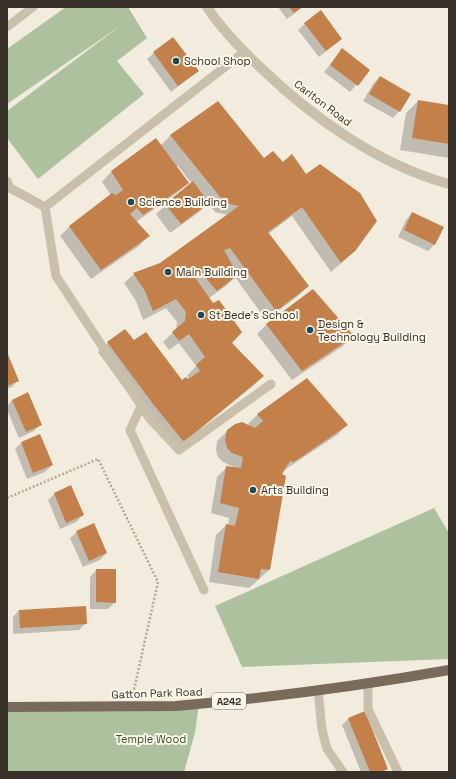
<svg xmlns="http://www.w3.org/2000/svg" width="456" height="779" font-family="'Space Grotesk',sans-serif">
  <rect width="100%" height="100%" fill="#f2ecde"/>
  <path fill="#aec19e" d="M66,7H128L147,38L117,61L144,94L38,179L7,138V111L120,26L7,104V49Z
    M434,508L449,533V659L242,667L215,606Z
    M199,704L195,733L184,772H7V707Z"/>
  <path fill="#0003" d="M278,7H303L287,19Z
    M305,24L341,39L319,57L298,30Z
    M342,50L369,70L350,92L324,72Z
    M154,53L198,71L171,92L147,59Z
    M380,77L399,111L393,118L363,101L373,84Z
    M418,101L449,106V158L400,150L406,113Z
    M218,102L263,159L356,250L331,272L292,216L268,234L308,286L298,296L266,320L235,277L227,285L209,298L231,342L263,376L253,386L174,450L143,414L98,352L108,343L134,341L181,382L190,380L187,376L196,366L179,343L169,350L163,342L176,330L177,322L166,308L143,320L136,301L124,283L134,274L160,264L228,215L215,212L208,203L198,213L170,233L156,214L166,205L192,184L178,166L176,167L188,183L178,192L136,222L148,236L139,246L91,279L60,236L70,226L111,195L102,182L111,172L156,140L160,146L170,136Z
    M412,213L443,228L434,245L428,251L398,237L406,220Z
    M267,324L352,336L343,346L292,380L257,334Z
    M7,355L18,380L12,387L7,389Z
    M27,394L41,424L34,431L19,438L7,410V406L12,400Z
    M258,414L347,425L337,435L283,471L280,475L285,477L269,570L249,588L209,582L216,535L226,525L228,526L229,518L211,513L217,477L227,467L236,468L223,462L218,457L216,450L217,441L227,431L251,428L248,424Z
    M21,443L52,465L45,472L27,479L15,449Z
    M70,486L83,515L76,522L60,529L48,500L54,494Z
    M77,532L106,553L100,560L83,567L70,538Z
    M96,570L115,602L108,609H90V577Z
    M19,610L86,623L79,630L13,634V617Z
    M349,718L387,769L384,772H361L342,725Z"/>
  <path fill="#c3804b" d="M289,7H302L294,13Z
    M321,10L342,39L326,51L304,23Z
    M173,37L199,71L178,86L153,52Z
    M342,48L370,70L358,86L330,65Z
    M380,76L411,94L400,112L369,94Z
    M418,100L449,105V144L412,138Z
    M218,101L264,158L273,151L283,162L292,154L306,174L320,164L360,193L377,221L356,250L341,263L302,207L268,232L309,286L276,311L230,248L224,250L238,275L217,291L200,271L194,276L213,303L219,300L242,332L232,343L264,376L184,442L153,404L107,342L125,329L134,340L146,332L182,380L186,377L188,379L200,371L196,365L205,357L189,334L179,341L172,332L185,321L186,312L176,299L153,311L145,291L133,273L160,263L239,206L225,203L170,135Z
    M156,138L189,183L143,215L137,208L130,214L150,236L101,270L69,226L112,193L116,195L123,190L111,171Z
    M193,181L209,203L181,224L165,204Z
    M412,212L444,227L435,245L404,230Z
    M313,289L354,336L302,371L266,324Z
    M7,352L19,381L7,386Z
    M307,378L348,425L294,462L290,461L282,474L286,476L270,570L261,569L259,579L218,572L226,524L235,526L239,508L220,503L226,466L241,468L243,457L232,453L227,448L225,440L227,430L235,424L242,422L255,428L263,421L257,414Z
    M28,392L42,425L26,432L12,400Z
    M40,434L53,465L33,473L21,442Z
    M71,485L84,515L66,523L54,493Z
    M94,523L107,553L89,561L76,531Z
    M96,569H116V603L96,602Z
    M86,606L87,624L20,628L19,610Z
    M365,711L388,769L380,772H370L348,718Z"/>
  <g fill="none" stroke-linecap="round" stroke-linejoin="round">
    <path stroke="#b6a994" stroke-width="2.5" stroke-dasharray="2 2" stroke-linecap="butt" d="M7,498L98,459L158,582L133,694"/>
    <path stroke="#cabfaa" stroke-width="9" d="M7,27L33,7
      M7,181L10,188L45,207L244,52
      M45,207L56,276L150,419L179,450L271,384
      M141,406L130,430L204,590
      M368,683V709L398,772
      M318,690L322,730L327,749L343,772"/>
    <path stroke="#cabfaa" stroke-width="10" d="M207,7C222,30 242,50 261,68C313,118 379,165 449,184"/>
    <path stroke="#796b5b" stroke-width="10" d="M7,707L176,706C267,698 359,686 449,670"/>
  </g>
  <g fill="#204958" stroke="#faf6ea" stroke-width="1.5">
    <circle cx="176" cy="61" r="4"/>
    <circle cx="131" cy="202" r="4"/>
    <circle cx="168" cy="272" r="4"/>
    <circle cx="201" cy="315" r="4"/>
    <circle cx="310" cy="330" r="4"/>
    <circle cx="253" cy="490" r="4"/>
  </g>
  <g text-anchor="middle" stroke-width="4" stroke-linejoin="round" paint-order="stroke">
    <rect fill="#faf6ea" stroke="#726c63" stroke-width="1" x="212" y="693" width="34" height="16" rx="3"/>
    <g font-size="10" font-weight="bold" fill="#383129">
      <text x="229" y="705">A242</text>
    </g>
    <g font-size="11" fill="#383129" stroke="#faf6ea" text-anchor="start">
      <text x="184" y="65">School Shop</text>
      <text x="139" y="206">Science Building</text>
      <text x="176" y="276">Main Building</text>
      <text x="209" y="319">St Bede's School</text>
      <text x="318" y="328">Design &amp;<tspan x="318" dy="13">Technology Building</tspan></text>
      <text x="261" y="494">Arts Building</text>
    </g>
    <g font-size="11" fill="#383129" stroke="#faf6ea">
      <text transform="translate(323 103) rotate(37)" y="4">Carlton Road</text>
      <text transform="translate(157 693) rotate(-2)" y="4">Gatton Park Road</text>
    </g>
    <g font-size="11" fill="#3f552e" stroke="#faf6ea">
      <text x="151" y="743">Temple Wood</text>
    </g>
  </g>
  <rect width="456" height="779" fill="none" stroke="#383129" stroke-width="16"/>
</svg>
